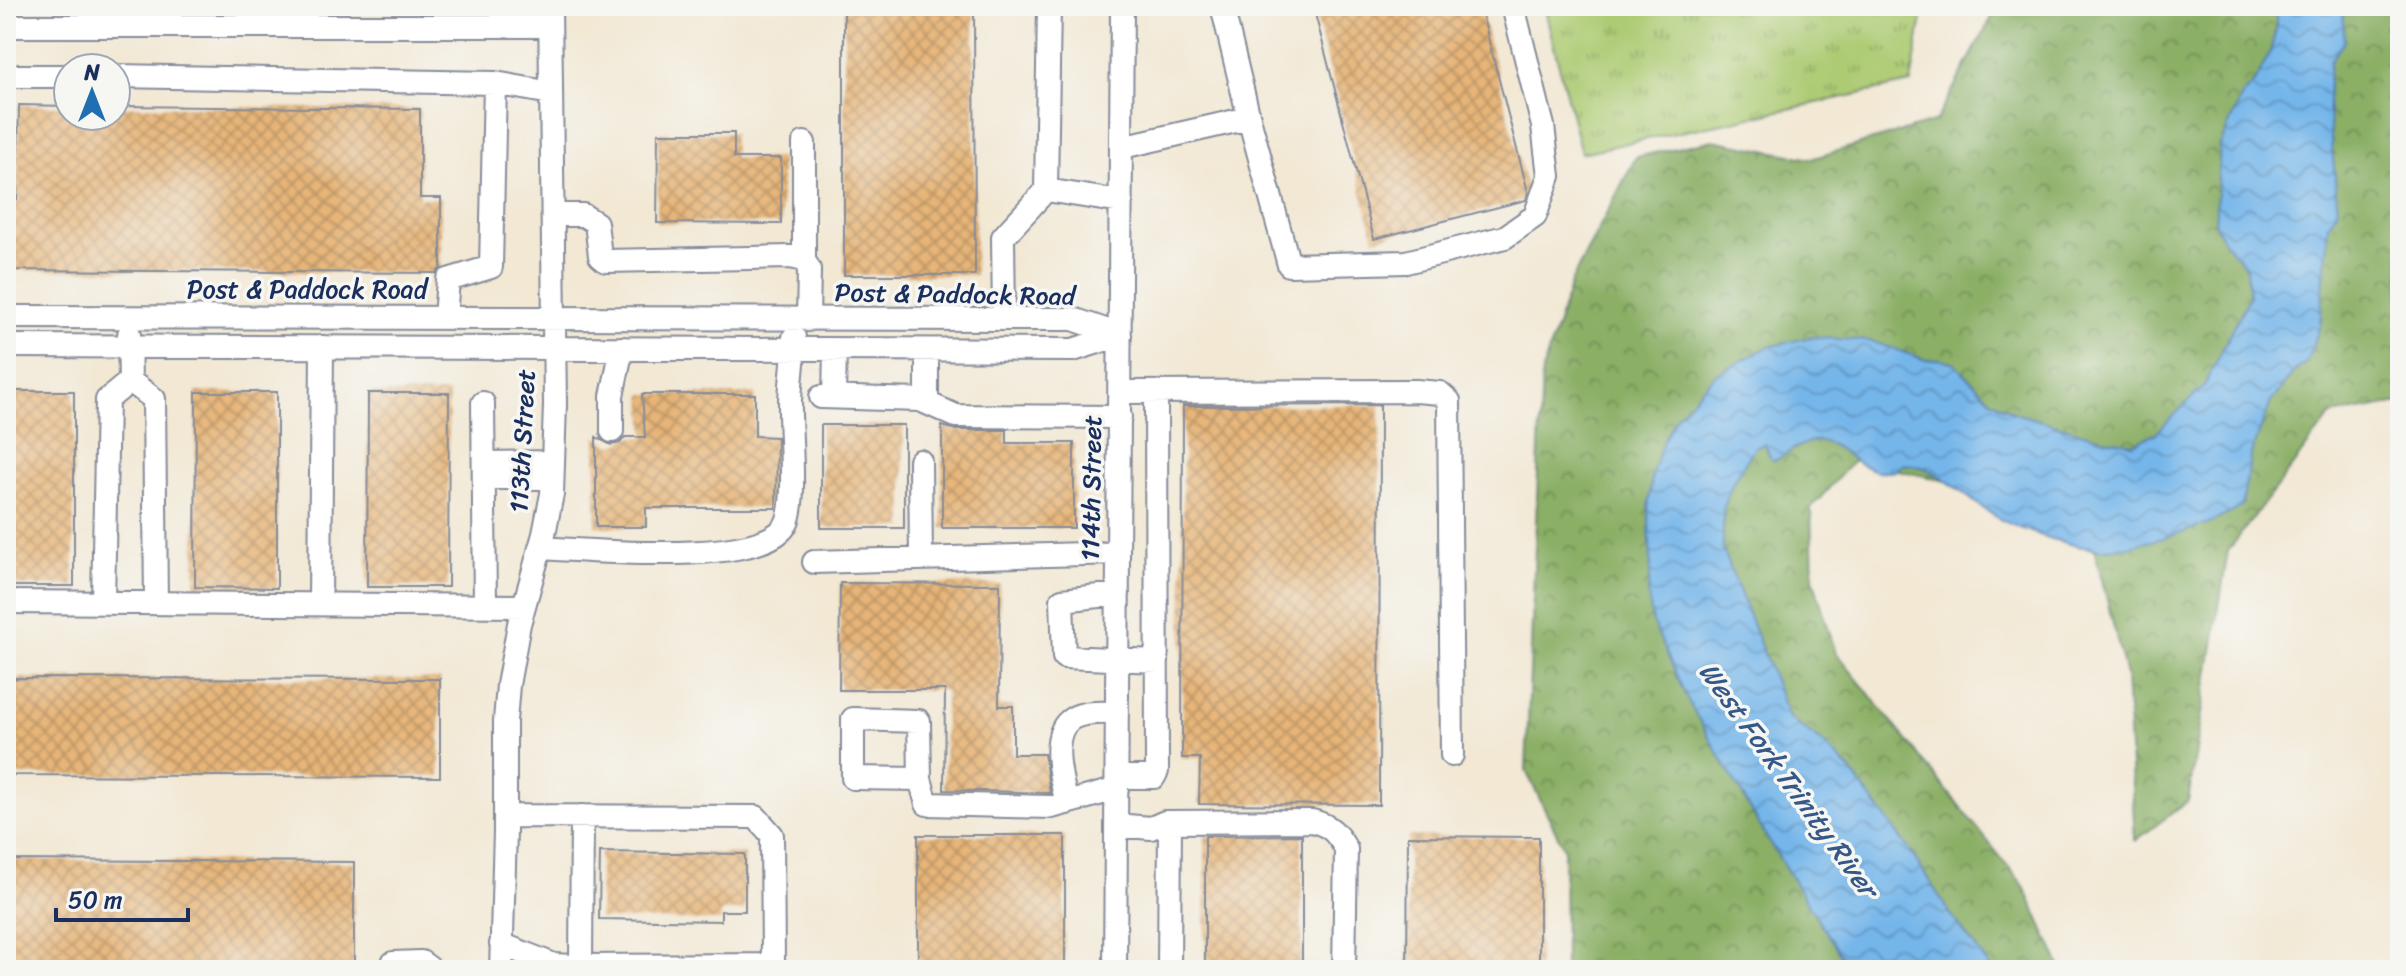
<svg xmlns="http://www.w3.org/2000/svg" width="2406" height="976" font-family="Sriracha,sans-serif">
  <defs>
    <pattern id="grass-tufts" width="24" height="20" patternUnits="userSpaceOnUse" patternTransform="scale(2)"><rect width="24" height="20" fill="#adcb73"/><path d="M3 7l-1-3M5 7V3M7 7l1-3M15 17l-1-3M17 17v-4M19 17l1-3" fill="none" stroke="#8ca562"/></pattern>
    <pattern id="forest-crowns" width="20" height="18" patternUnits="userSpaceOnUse" patternTransform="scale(2)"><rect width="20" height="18" fill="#8aaf65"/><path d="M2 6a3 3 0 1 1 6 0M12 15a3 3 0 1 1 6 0" fill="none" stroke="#708f56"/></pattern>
    <pattern id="water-waves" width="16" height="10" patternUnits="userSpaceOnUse" patternTransform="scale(2)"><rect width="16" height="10" fill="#75b6ea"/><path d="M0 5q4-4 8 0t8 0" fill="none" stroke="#5f94c1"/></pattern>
    <pattern id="building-cross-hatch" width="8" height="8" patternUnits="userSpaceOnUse" patternTransform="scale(2)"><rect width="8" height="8" fill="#e7b578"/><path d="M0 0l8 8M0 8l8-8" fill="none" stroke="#ba9466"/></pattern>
  </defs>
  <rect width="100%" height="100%" fill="#f6f6f2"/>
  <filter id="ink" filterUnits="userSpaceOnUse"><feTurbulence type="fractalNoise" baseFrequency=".0125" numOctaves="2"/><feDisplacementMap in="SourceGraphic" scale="16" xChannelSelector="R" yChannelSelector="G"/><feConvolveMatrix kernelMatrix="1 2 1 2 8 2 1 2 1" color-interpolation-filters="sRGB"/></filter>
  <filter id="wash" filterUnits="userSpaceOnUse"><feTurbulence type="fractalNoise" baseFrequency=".006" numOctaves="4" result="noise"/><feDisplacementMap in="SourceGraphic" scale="32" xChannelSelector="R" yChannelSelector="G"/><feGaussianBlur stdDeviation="1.8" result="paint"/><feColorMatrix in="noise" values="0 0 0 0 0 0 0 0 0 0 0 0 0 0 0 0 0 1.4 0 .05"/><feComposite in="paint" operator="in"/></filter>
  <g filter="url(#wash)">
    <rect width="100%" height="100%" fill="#f2e8d4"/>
    <path fill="url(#grass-tufts)" stroke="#647d68" stroke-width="2" d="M1544,6H1924L1911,83L1581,153Z"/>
    <path fill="url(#forest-crowns)" stroke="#526f62" stroke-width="2" d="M1998,6H2400V403L2331,415L2228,551L2188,801L2135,841L2126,676L2092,540L1973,487L1854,460L1811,508L1813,578L1836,653L2024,886L2062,970H1565L1564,848L1526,771L1542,372L1572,280L1636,157L1713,140L1811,159L1936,121Z"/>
    <path fill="url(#water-waves)" stroke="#4872a4" stroke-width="2" d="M2276,6H2343L2344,42L2330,61L2328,103L2338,210L2328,225L2320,326L2307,362L2294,372L2271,402L2251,454L2242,505C2219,525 2128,551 2097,549C2076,548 2016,529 1998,518C1974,504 1952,481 1927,469C1920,466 1911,465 1903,464L1895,471C1856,479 1841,434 1809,442C1798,445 1786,455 1776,460H1771L1765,444L1755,447L1732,484L1723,510V549L1789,718L1823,743L1850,770L1908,848L1952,916L1992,970H1850L1771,845L1687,699L1653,623L1648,596L1651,562L1648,508L1653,470L1663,441L1676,416L1716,374L1768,347L1810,337L1871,341L1926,360L1940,359L1953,362L1991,400L2015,413L2105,439L2133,444L2155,434L2204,386L2249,297L2247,268L2225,242L2215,225L2220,145L2243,94L2257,79L2270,52L2276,29Z"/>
    <g id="blocks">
      <path fill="url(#building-cross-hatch)" d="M844,6H974L975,275H844Z
        M1313,6H1480L1528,192L1526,200L1374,239Z
        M19,105L68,106V116H116V106L420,109V198H441V268L436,273L6,270V200H17Z
        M658,133H734V158H781V224L657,223Z
        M6,391H74V586H6Z
        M196,392H277V588L195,587Z
        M368,393H449L448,587H367Z
        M642,394H755V436L777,437L776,508H646V527H596V437L611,445L620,443L625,437H645Z
        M1380,405L1379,805L1199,804L1200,758H1182L1183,406Z
        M821,425H904V528H821Z
        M942,426L956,430H1007V443H1074V528H942Z
        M840,583L1000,584L999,706H1013V754H1044L1050,793L944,790L945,690H839Z
        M6,678L440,679V777L6,775Z
        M918,835H1065V970H918Z
        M1302,835V970H1205V836Z
        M1408,836L1539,837V970H1407Z
        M600,852L745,854V911H721V921L599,919Z
        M6,860L354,862V970H6Z"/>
    </g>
  </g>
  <g filter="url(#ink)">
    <use href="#blocks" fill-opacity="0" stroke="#868c99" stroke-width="2"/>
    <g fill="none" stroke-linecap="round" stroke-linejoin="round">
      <g stroke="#868c99" stroke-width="26">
        <path id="minor" d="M1049,6L1046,190L1121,202
          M6,26H550
          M6,76H68
          M116,76L495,83
          M1249,118L1289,265L1406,262L1505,237L1535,216L1549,176L1543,126L1513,6
          M804,143V260
          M1122,147L1249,118L1222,6
          M553,215H583L596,223L600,256L606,261L791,257L804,260L809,269L808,320
          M6,317L1073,319L1120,335
          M445,317L448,280L491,267L495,83L551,93
          M1004,319L1003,237L1046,190
          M129,334L130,381L154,399L156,603
          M6,346L1073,350L1120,335
          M927,350V403
          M1120,392L1416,391L1440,393L1449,401L1452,755
          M821,397L920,400L956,416L1120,417
          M834,397L835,350
          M483,403L485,605
          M612,431V396L622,348
          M920,461L921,559
          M484,463L553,462
          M489,478H552
          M540,548C588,550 758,567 785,526C798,507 789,431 790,404C790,382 795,359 794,337
          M814,562L1118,553
          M1118,594L1062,600L1064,657L1157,661
          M6,602L524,606
          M103,602L107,400L130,381
          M320,604L322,347
          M1117,777H1154L1157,771L1156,392
          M920,779L853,778V719L919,721L920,779L927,804L1052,807L1117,789
          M1067,803C1061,781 1048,732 1073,718C1085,711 1103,713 1117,713
          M1116,825L1151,828L1165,822L1312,821C1330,825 1337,833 1346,849L1344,970
          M501,944L554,965L572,966L765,965L773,960L772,835L756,817L505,816
          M581,966L582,816
          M388,970L393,963L421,962L432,970
          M501,970L505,831V721L508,685L519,624L544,534L552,494L555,404L550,6
          M1115,970L1122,6
          M1169,970L1170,822"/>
      </g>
      <use href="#minor" stroke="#fff" stroke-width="22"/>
    </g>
  </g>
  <g text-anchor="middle" stroke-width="7" stroke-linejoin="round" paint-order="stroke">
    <g font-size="26" fill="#1b2f5e" stroke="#f6f6f2">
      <text x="307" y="298">Post &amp; Paddock Road</text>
      <text transform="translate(955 294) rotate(1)" y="9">Post &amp; Paddock Road</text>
      <text transform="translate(522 441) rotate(-87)" y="9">113th Street</text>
      <text transform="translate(1091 488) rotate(-89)" y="9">114th Street</text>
    </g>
    <g font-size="28" font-style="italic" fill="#365888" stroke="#f6f6f2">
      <text transform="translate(1789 779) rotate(54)" y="10">West Fork Trinity River</text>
    </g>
  </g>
  <rect width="2406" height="976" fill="none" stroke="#f6f6f2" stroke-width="32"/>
  <g transform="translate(92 92)"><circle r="38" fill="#f6f6f2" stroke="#9ea6b7" stroke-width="2"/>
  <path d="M0-6L14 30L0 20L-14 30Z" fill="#1f6fb2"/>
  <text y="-12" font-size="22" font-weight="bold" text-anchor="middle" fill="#1b2f5e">N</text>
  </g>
  <path d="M56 908v12h132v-12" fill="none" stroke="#1b2f5e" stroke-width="4"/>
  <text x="68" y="908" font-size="24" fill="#1b2f5e" stroke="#f6f6f2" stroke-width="6" paint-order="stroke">50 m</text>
</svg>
